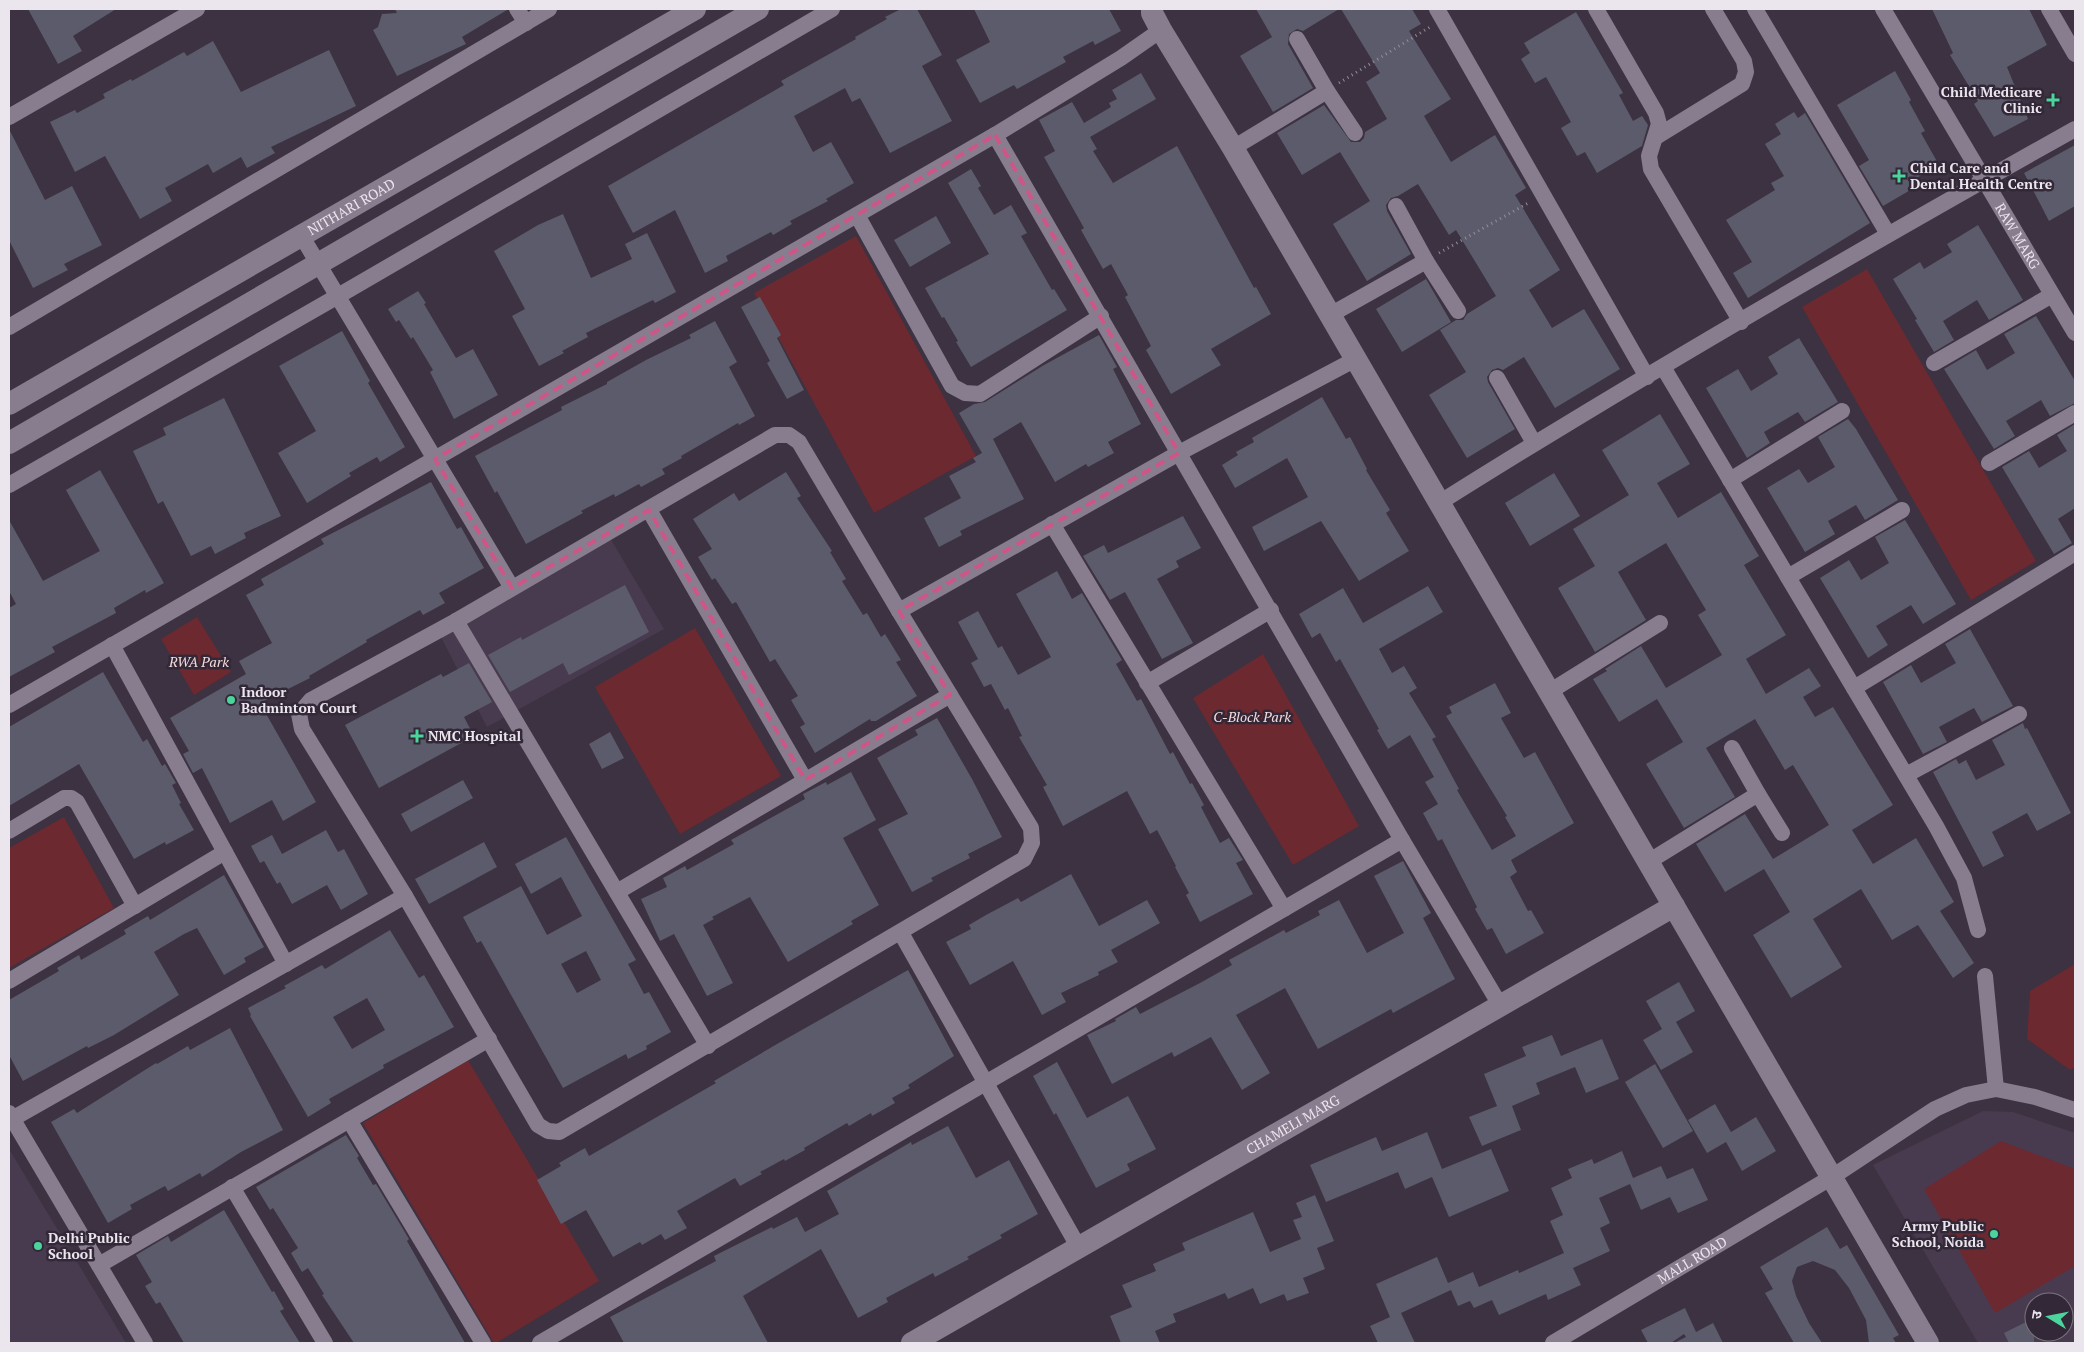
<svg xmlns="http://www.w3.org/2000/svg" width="2084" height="1352" font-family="'PT Serif','Noto Sans Devanagari',serif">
  <rect width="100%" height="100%" fill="#3c3241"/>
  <path fill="#493b4f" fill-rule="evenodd" d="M610,538L664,629L487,727L441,637Z
    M1983,1111L2013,1112L2075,1133V1343H1978L1873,1165ZM2034,1302H2064V1332H2034Z
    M9,1149L126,1343H9Z"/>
  <path fill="#6c2930" d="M856,236L976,456L874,513L754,293Z
    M1867,269L2036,561L1971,600L1802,307Z
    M197,617L231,672L194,695L161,639Z
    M695,628L781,776L680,834L595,687Z
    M1263,654L1359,826L1293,865L1193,698Z
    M64,817L114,908L9,968V848Z
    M2075,964V1067L2070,1070L2027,1039L2030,991Z
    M468,1060L599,1281L496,1343H494L363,1123Z
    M2001,1141L2075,1169V1266L1995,1313L1924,1189Z"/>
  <path fill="#5b5b6c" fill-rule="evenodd" d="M28,9H116L73,36L82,51L58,64Z
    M395,9H507V10L462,37L466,44L397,76L373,30L378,27L382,14L397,13Z
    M901,9H917L942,55L922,66L952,121L890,153L860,98L852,102L845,88L794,116L813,152L831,142L854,183L826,199L828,201L790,221L792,224L773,235L771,232L726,256L728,261L705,273L675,210L633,233L608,186L784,85L781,81L856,39L855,37L887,19L885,17Z
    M974,9H1109L1121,31L1095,45L1093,41L1063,57L1066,62L1017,89L1014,85L980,103L956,60L990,42Z
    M1256,9H1339L1303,31L1297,29L1289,34L1288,44L1313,88L1273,112L1240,56L1272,37Z
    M1341,9H1412L1421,24L1409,31L1451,99L1424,116L1451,162L1495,135L1526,188L1515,195L1560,270L1529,290L1552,328L1584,309L1620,369L1555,408L1524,357L1503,370L1498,368L1492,370L1487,377L1488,382L1515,429L1467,458L1429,395L1466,372L1440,330L1456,320H1463L1467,314L1496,296L1456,230L1449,235L1418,184L1398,196L1391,198L1386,205L1387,211L1411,254L1367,281L1333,224L1370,201L1340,152L1302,175L1277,133L1324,105L1351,142H1360L1364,138L1365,132L1387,119L1366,82L1380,73Z
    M1932,9H2029L2047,45L2007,67L2028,119L1994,137L1974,104L1978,101L1950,55L1953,53Z
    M1576,12L1623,93L1619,95L1633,121L1642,116L1648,125L1642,146L1597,173L1585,152L1577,156L1561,128L1571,122L1546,77L1535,83L1521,59L1530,53L1524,43Z
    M213,41L241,92L329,50L356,106L271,147L275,153L247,168L241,157L213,173L208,164L165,188L172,201L140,219L105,156L75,172L50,122L75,110L77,113L105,98L103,94L131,79L132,81L184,52L187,56Z
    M1895,71L1911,100L1909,102L1925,131L1921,133L1939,165L1911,181L1914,188L1883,206L1859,166L1869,160L1837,105Z
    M1141,73L1156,99L1090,137L1097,149L1093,151L1113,183L1177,146L1254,288L1256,287L1271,314L1211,349L1221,365L1171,394L1146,350L1151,346L1125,297L1128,295L1111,264L1103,269L1081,230L1084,228L1044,157L1055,151L1039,120L1072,102L1084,123L1111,107L1109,103L1117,99L1112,90Z
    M1794,112L1798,118L1805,113L1870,223L1748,298L1733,273L1752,262L1726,220L1775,190L1771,183L1784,176L1765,144L1781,134L1775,124Z
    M9,129L45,200L72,186L102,245L64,264L68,270L33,288L9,240Z
    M2075,145V206L2049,221L2024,173Z
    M971,169L981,186L978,188L994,215L1011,205L1027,233L1021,236L1052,290L1054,289L1067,310L971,367L956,342L958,341L944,317L942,318L925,288L989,254L948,183Z
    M563,214L591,278L632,259L625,244L647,233L676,292L655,303L653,300L586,333L588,337L562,351L564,353L539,366L512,316L525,309L494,251L538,225Z
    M936,216L951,243L910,267L894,240Z
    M1978,225L2023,300L1989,320L1977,300L1943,321L1954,340L1934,352L1915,320L1917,319L1893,279L1920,262L1924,269L1952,252L1947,244Z
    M1426,279L1451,322L1402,352L1376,309Z
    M418,291L426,303L424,304L456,358L473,349L498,395L454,419L430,372L433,370L413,337L411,339L399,320L396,322L388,309Z
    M760,297L781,335L777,338L804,390L787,399L767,363L770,361L741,307Z
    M2036,316L2075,381V403L2050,416L2041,400L2006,421L2015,436L1994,449L1944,369L1976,350L1987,370L2015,353L2004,334Z
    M715,321L737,362L729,367L755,416L739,425L738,423L681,456L682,458L662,469L665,474L641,487L639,484L615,497L614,494L581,511L583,513L526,544L497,491L495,493L475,456L562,410L561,407L607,384V382L646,360L691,338L689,335Z
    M342,331L370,381L368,383L405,447L380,462L377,457L349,473L351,476L307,503L278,453L316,431L279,366Z
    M1099,335L1117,367L1113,369L1141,424L1108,442L1114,453L1088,467L1086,464L1055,482L1021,422L993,439L1024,499L960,531L962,535L939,547L924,518L961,498L949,476L976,462L973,458L982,453L959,413L974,404L985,402L1044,365Z
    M1799,338L1838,402L1805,422L1798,412L1764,432L1770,443L1747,458L1706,388L1738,369L1751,391L1778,374L1768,357Z
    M1322,397L1346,439L1350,437L1367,469L1366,470L1390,510L1386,513L1409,551L1359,581L1321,521L1264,551L1252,527L1308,497L1287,458L1235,488L1222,465L1238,455L1236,452L1254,442L1252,438Z
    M224,398L281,516L244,533L246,538L215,554L211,546L191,556L163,501L158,504L133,451L166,435L163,428Z
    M1660,414L1690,464L1657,483L1678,518L1721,492L1759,556L1744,565L1786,635L1746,659L1766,694L1809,668L1821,686L1803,697L1815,717L1833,707L1893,805L1852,830L1873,864L1916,838L1954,902L1940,911L1974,963L1953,978L1918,925L1892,940L1861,889L1813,919L1842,967L1791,998L1753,935L1790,912L1764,869L1725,892L1696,844L1745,814L1773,859L1829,825L1793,765L1785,770L1755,719L1706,748L1735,797L1684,828L1646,764L1683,742L1657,699L1619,722L1593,679L1607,671L1605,669L1641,646L1666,688L1722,655L1698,615L1706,610L1666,543L1618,572L1646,620L1595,652L1558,588L1595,566L1573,529L1629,495L1602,450Z
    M1848,419L1856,429L1898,500L1865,520L1856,505L1828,521L1835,534L1805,552L1767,488L1799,469L1808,483L1835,467L1818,437Z
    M2075,424V508L2058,519L2072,543L2054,554L2002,467L2029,451L2039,468L2067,451L2057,435Z
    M100,470L164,583L146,593L145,590L114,608L116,613L52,647L55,652L9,677V608L16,604L9,591V520L43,581L100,551L66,490Z
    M786,472L801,496L797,498L832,551L830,552L846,579L842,581L863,615L867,613L881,637L885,634L901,660L896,662L917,696L876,721H871L870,719L815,753L800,727L805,724L791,700L798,696L775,659L770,662L736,602L732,604L715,578L712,580L698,557L712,549L693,519L734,493L739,501Z
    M1554,473L1580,516L1530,546L1505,503Z
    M431,482L457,529L461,527L484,568L439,593L445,603L423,615L420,610L366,640L367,642L309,676L310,678L260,703L316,802L283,821L272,800L230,823L202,768L193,773L183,754L189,751L170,718L246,674L239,661L272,643L246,595L264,585L261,579L324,544L321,539Z
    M1183,516L1201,548L1176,561L1179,567L1157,579L1193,643L1162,659L1125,592L1110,600L1083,556L1104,545L1108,553Z
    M1905,520L1956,604L1923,624L1911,605L1876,626L1888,645L1868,658L1820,578L1849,560L1861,580L1889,563L1875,537Z
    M1057,571L1072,599L1082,593L1122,660L1116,664L1137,701L1141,699L1170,754L1173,752L1190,784L1192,783L1204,805L1201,807L1220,843L1229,838L1243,860L1236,863L1253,894L1200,922L1186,895L1189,893L1175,867L1176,866L1157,830L1150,834L1127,791L1063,826L1043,787L1047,785L1019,737L1022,736L1008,708L1005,710L991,684L984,687L971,663L978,659L958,622L978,611L998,648L1002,646L1018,675L1051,657L1016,594Z
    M625,585L649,632L569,675L563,663L510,692L488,655L521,637L522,640Z
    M1428,586L1443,612L1379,649L1392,673L1404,666L1417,688L1409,693L1436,737L1432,739L1459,789L1457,790L1492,850L1516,836L1505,817L1507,816L1446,716L1452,713L1449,707L1495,683L1511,713L1501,718L1524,758L1535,752L1574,823L1511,860L1517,872L1510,877L1528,911L1531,910L1544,933L1506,954L1492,928L1487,930L1475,909L1477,907L1442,839L1438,841L1423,813L1438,804L1425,782L1434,777L1410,735L1388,749L1377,730L1379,729L1340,659L1336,662L1320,633L1312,638L1299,614L1343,588L1363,623Z
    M1970,629L2013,706L1982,722L1974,708L1939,727L1947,742L1923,754L1883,682L1911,665L1921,683L1956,663L1945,644Z
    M469,663L492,702L464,717L474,736L379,788L345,725L441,674L443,677Z
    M103,672L143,742L147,739L162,766L165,764L176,783L172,785L181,803L179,804L194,830L166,845L165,842L134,859L79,764L9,806V727Z
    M937,718L972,779L1002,837L968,854L970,858L931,878L933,881L912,892L878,829L908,814L877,758L918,735L915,730Z
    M2023,723L2025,729L2027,728L2071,813L2037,831L2027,813L1992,832L2004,856L1983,867L1933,772L1956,759L1959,764L1966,760L1976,780L2005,765L1992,740Z
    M610,732L624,758L602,769L589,744Z
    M851,772L876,820L843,838L879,905L851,921L853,924L788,962L750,897L712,917L714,919L703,925L733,983L707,996L674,934L660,941L641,899L667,887L663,878L685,866L687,870L734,844L731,840L805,799L803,794L826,782L827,785Z
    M463,780L473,798L411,832L401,814Z
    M326,830L338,852L344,849L368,894L341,910L327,885L292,904L280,882L277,884L264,861L260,863L251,846L272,835L282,854Z
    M566,837L636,960L628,964L644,994L649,992L671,1032L646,1046L647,1049L628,1059L626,1054L563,1088L481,941L477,943L463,917L521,886L547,935L582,916L561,877L531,894L515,864ZM586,951L601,980L577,993L561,964Z
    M484,842L497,867L429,904L415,879Z
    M1403,861L1431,913L1423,918L1455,979L1393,1013L1391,1009L1318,1049L1285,988L1236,1015L1270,1073L1242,1090L1211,1037L1174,1057L1172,1052L1112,1084L1087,1035L1116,1021L1115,1019L1136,1007L1140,1014L1200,983L1232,965L1229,960L1284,930L1286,933L1320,915L1318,911L1339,900L1367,953L1404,933L1374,876Z
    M1071,874L1099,926L1147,900L1160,923L1111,950L1118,962L1098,972L1099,975L1061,993L1066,1002L1042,1015L1013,961L970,985L946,942L971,929L969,925L986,915L1018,898L1021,902Z
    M224,875L264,947L244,958L246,962L224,975L197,928L184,934L154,952L179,995L114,1035L88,1048L87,1046L23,1081L9,1055V1000L59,971L57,968L79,955L81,960L126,934L124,930L148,916L150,920Z
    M390,930L419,978L424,975L454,1027L383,1065L384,1068L329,1099L331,1103L308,1117L250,1016L251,1015L248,1008L286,988L284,986L322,965L325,969ZM367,998L385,1030L352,1049L333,1017Z
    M908,970L954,1056L908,1085L910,1088L892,1098L895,1103L872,1116L871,1113L849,1126L847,1123L804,1148L805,1150L785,1161L784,1159L760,1172L762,1174L740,1186L735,1178L677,1211L687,1228L665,1240L661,1234L642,1245L640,1242L613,1257L586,1210L561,1224L537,1180L561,1166L559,1163L585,1148L589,1156L716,1083L714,1081L777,1044Z
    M1679,982L1695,1011L1676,1022L1693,1052L1661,1070L1643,1040L1662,1029L1646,1001Z
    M230,1028L283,1130L241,1152L202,1177L200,1173L168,1191L165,1186L130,1205L132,1209L108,1223L51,1122L74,1109L77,1113L156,1063L157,1064L188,1046L190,1050Z
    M1552,1035L1561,1056L1602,1039L1619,1079L1586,1093L1575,1067L1536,1083L1540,1094L1512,1106L1521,1130L1482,1146L1469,1117L1497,1106L1484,1074L1526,1056L1522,1047Z
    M1057,1062L1087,1118L1128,1096L1156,1149L1127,1164L1130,1170L1096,1188L1056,1113L1054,1115L1033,1076Z
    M1655,1064L1693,1131L1663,1148L1625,1082Z
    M1715,1104L1731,1132L1756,1117L1776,1151L1742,1171L1726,1142L1707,1153L1688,1120Z
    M948,1126L976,1178L1009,1160L1038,1214L1000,1235L1002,1238L967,1257L969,1259L935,1277L933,1273L886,1298L888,1302L858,1318L821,1249L743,1296L768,1343H624L610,1317L716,1261L714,1256L772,1227L773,1229L797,1217L805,1232L839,1214L827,1191L911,1142L912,1145Z
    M1427,1132L1442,1169L1491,1149L1509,1191L1449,1217L1432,1177L1405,1189L1398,1172L1326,1202L1310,1165L1376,1137L1382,1151Z
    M346,1135L359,1156L357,1158L373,1185L376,1184L409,1239L407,1241L465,1343H354L322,1295L324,1294L308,1268L302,1272L291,1253L298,1248L273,1208L270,1210L256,1187Z
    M1622,1151L1633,1178L1661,1166L1667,1179L1693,1168L1708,1200L1678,1213L1670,1197L1641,1210L1630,1184L1599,1198L1610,1223L1600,1228L1610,1251L1573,1268L1581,1285L1548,1300L1546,1294L1499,1315L1492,1300L1474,1308L1470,1301L1458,1306L1451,1290L1401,1313L1415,1343H1378L1370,1326L1390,1317L1376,1284L1437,1257L1448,1283L1473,1272L1479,1287L1518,1270L1519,1273L1564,1253L1550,1221L1563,1215L1551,1188L1572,1178L1568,1169L1592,1159L1594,1164Z
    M1315,1195L1334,1241L1317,1248L1325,1269L1303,1278L1309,1293L1287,1301L1284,1294L1260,1304L1253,1288L1228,1299L1225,1293L1173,1314L1176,1322L1155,1331L1160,1343H1121L1110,1316L1132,1307L1122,1285L1156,1271L1153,1264L1185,1250L1182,1243L1253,1212L1270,1252L1301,1239L1293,1220L1302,1217L1296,1203Z
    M224,1210L272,1292L274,1291L284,1309L280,1311L300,1343H184L160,1302L156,1304L145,1286L152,1282L136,1255L168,1236L171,1242Z
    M1827,1227L1840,1249L1847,1245L1899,1335L1893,1338L1896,1343H1869L1866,1320L1849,1288L1835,1270L1813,1261L1797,1267L1792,1281L1796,1296L1809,1323L1822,1343H1794L1765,1293L1773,1289L1760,1267Z
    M1685,1308L1696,1332L1713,1323L1723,1343H1674L1686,1337L1684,1334L1671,1343H1648L1641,1330Z
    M2034,1318V1343H2009L2004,1333Z"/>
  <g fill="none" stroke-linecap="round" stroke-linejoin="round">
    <path stroke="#958d99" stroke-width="3" stroke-dasharray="1 4" stroke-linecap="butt" d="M1339,83L1430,27
      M1439,253L1530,202"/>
    <g stroke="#887d8e" stroke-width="16">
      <path d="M517,9L526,23"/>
      <path d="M1437,9L1647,377"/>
      <path d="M1596,9L1656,113L1659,124L1649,156L1651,169L1741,322"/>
      <path d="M1755,9L1888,234"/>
      <path id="s1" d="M1883,9L2075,333"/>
      <path d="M2049,9L2075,54"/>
      <path d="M1297,39L1327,91L1355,133"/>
      <path d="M9,117L197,9"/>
      <path d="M995,135L1402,840L1500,1005"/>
      <path d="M1656,137L1742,84L1746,72L1744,61L1713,9"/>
      <path d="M1233,148L1327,91"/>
      <path d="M1396,206L1426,261L1458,311"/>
      <path d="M857,215L952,386L965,393L980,394L1101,316"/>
      <path d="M301,235L512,588"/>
      <path d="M1330,315L1426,261"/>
      <path d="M9,327L549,9"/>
      <path d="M1934,363L2052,295"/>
      <path d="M1663,367L1936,826L1964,878L1978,930"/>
      <path d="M1497,378L1534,443"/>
      <path d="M775,435H789L799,442L899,611L1031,828L1032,843L1024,859L559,1132L548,1131L538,1125L405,896L302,729L299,714L311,700L456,621Z"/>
      <path d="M1989,463L2075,413"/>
      <path d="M1730,480L1842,411"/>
      <path d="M9,485L338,296L832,9"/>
      <path d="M1439,503C1647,372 1861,249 2075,129"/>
      <path d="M649,510L805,780"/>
      <path d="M1052,524L1284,909"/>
      <path d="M1788,577L1902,510"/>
      <path d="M899,611L1179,453L1356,359"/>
      <path d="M456,621L708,1046"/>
      <path d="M112,645L286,964"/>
      <path d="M1147,683L1271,610"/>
      <path d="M1854,688L2075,553"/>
      <path d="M1549,692L1660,623"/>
      <path d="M9,705L995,135L1121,58L1161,30"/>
      <path d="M1906,775L2019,714"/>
      <path d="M1758,794L1782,833"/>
      <path d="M9,831L64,798H71L77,802L135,906"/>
      <path d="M1648,862L1758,794L1732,748"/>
      <path d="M617,892L950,695"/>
      <path d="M901,933L1079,1248"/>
      <path d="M1985,976L1996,1089"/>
      <path d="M9,981L225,852"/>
      <path d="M9,1113L145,1343"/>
      <path d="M12,1119L405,896"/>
      <path d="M349,1120L483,1343"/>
      <path d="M232,1187L325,1343"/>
      <path d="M99,1265L489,1039"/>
      <path d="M540,1343L1402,840"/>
      <path id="s2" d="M1553,1343L1832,1177L1935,1109L1966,1095L1996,1089L2035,1097L2075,1110"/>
    </g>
    <g stroke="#887d8e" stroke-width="22">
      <path d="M1152,9V13L1161,30L1233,148L1928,1343"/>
      <path id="s3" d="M9,404L695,9"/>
      <path d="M9,443L758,9"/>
      <path id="s4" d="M912,1343L1674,906"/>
    </g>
  </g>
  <path fill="none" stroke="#ce5687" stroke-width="4" stroke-dasharray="10 6" stroke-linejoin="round" d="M995,135L1179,453L899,611L950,695L805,780L649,510L512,588L435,459Z"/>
  <g fill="#4bd49b" stroke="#322837" stroke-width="2">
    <path d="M2050.5 92.5h5v5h5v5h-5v5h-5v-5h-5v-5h5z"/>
    <path d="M1896.5 168.5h5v5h5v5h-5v5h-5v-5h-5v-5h5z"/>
    <circle cx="231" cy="700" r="5"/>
    <path d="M414.5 728.5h5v5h5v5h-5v5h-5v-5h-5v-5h5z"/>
    <circle cx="1994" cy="1234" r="5"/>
    <circle cx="38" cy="1246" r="5"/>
  </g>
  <g text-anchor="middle" stroke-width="5" stroke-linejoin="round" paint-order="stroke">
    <g font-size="14" font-weight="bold" fill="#ebe5ee" stroke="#322837" text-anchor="start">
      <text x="2042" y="97" text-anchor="end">Child Medicare<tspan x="2042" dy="16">Clinic</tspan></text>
      <text x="1910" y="173">Child Care and<tspan x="1910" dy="16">Dental Health Centre</tspan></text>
      <text x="241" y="697">Indoor<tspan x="241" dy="16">Badminton Court</tspan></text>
      <text x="428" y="741">NMC Hospital</text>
      <text x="1984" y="1231" text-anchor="end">Army Public<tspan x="1984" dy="16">School, Noida</tspan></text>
      <text x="48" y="1243">Delhi Public<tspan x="48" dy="16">School</tspan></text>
    </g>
    <g font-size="14" fill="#ebe5ee" stroke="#322837">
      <text dy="5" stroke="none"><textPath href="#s3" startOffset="395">NITHARI ROAD</textPath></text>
      <text dy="5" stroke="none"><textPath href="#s1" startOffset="264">RAW MARG</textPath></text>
      <text dy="5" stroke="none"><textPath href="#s4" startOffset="439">CHAMELI MARG</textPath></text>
      <text dy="5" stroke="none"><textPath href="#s2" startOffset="162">MALL ROAD</textPath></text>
    </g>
    <g font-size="14" font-style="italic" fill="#f6dbdb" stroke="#322837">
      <text x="199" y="667">RWA Park</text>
      <text x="1252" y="722">C-Block Park</text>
    </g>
  </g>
  <rect width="2084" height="1352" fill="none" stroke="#ebe5ee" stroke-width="20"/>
  <g transform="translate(2049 1317) rotate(280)"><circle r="24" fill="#322837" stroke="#7c7480"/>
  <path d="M0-4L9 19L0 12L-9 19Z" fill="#4bd49b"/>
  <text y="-8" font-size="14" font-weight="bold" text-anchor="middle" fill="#ebe5ee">उ</text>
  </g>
</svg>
